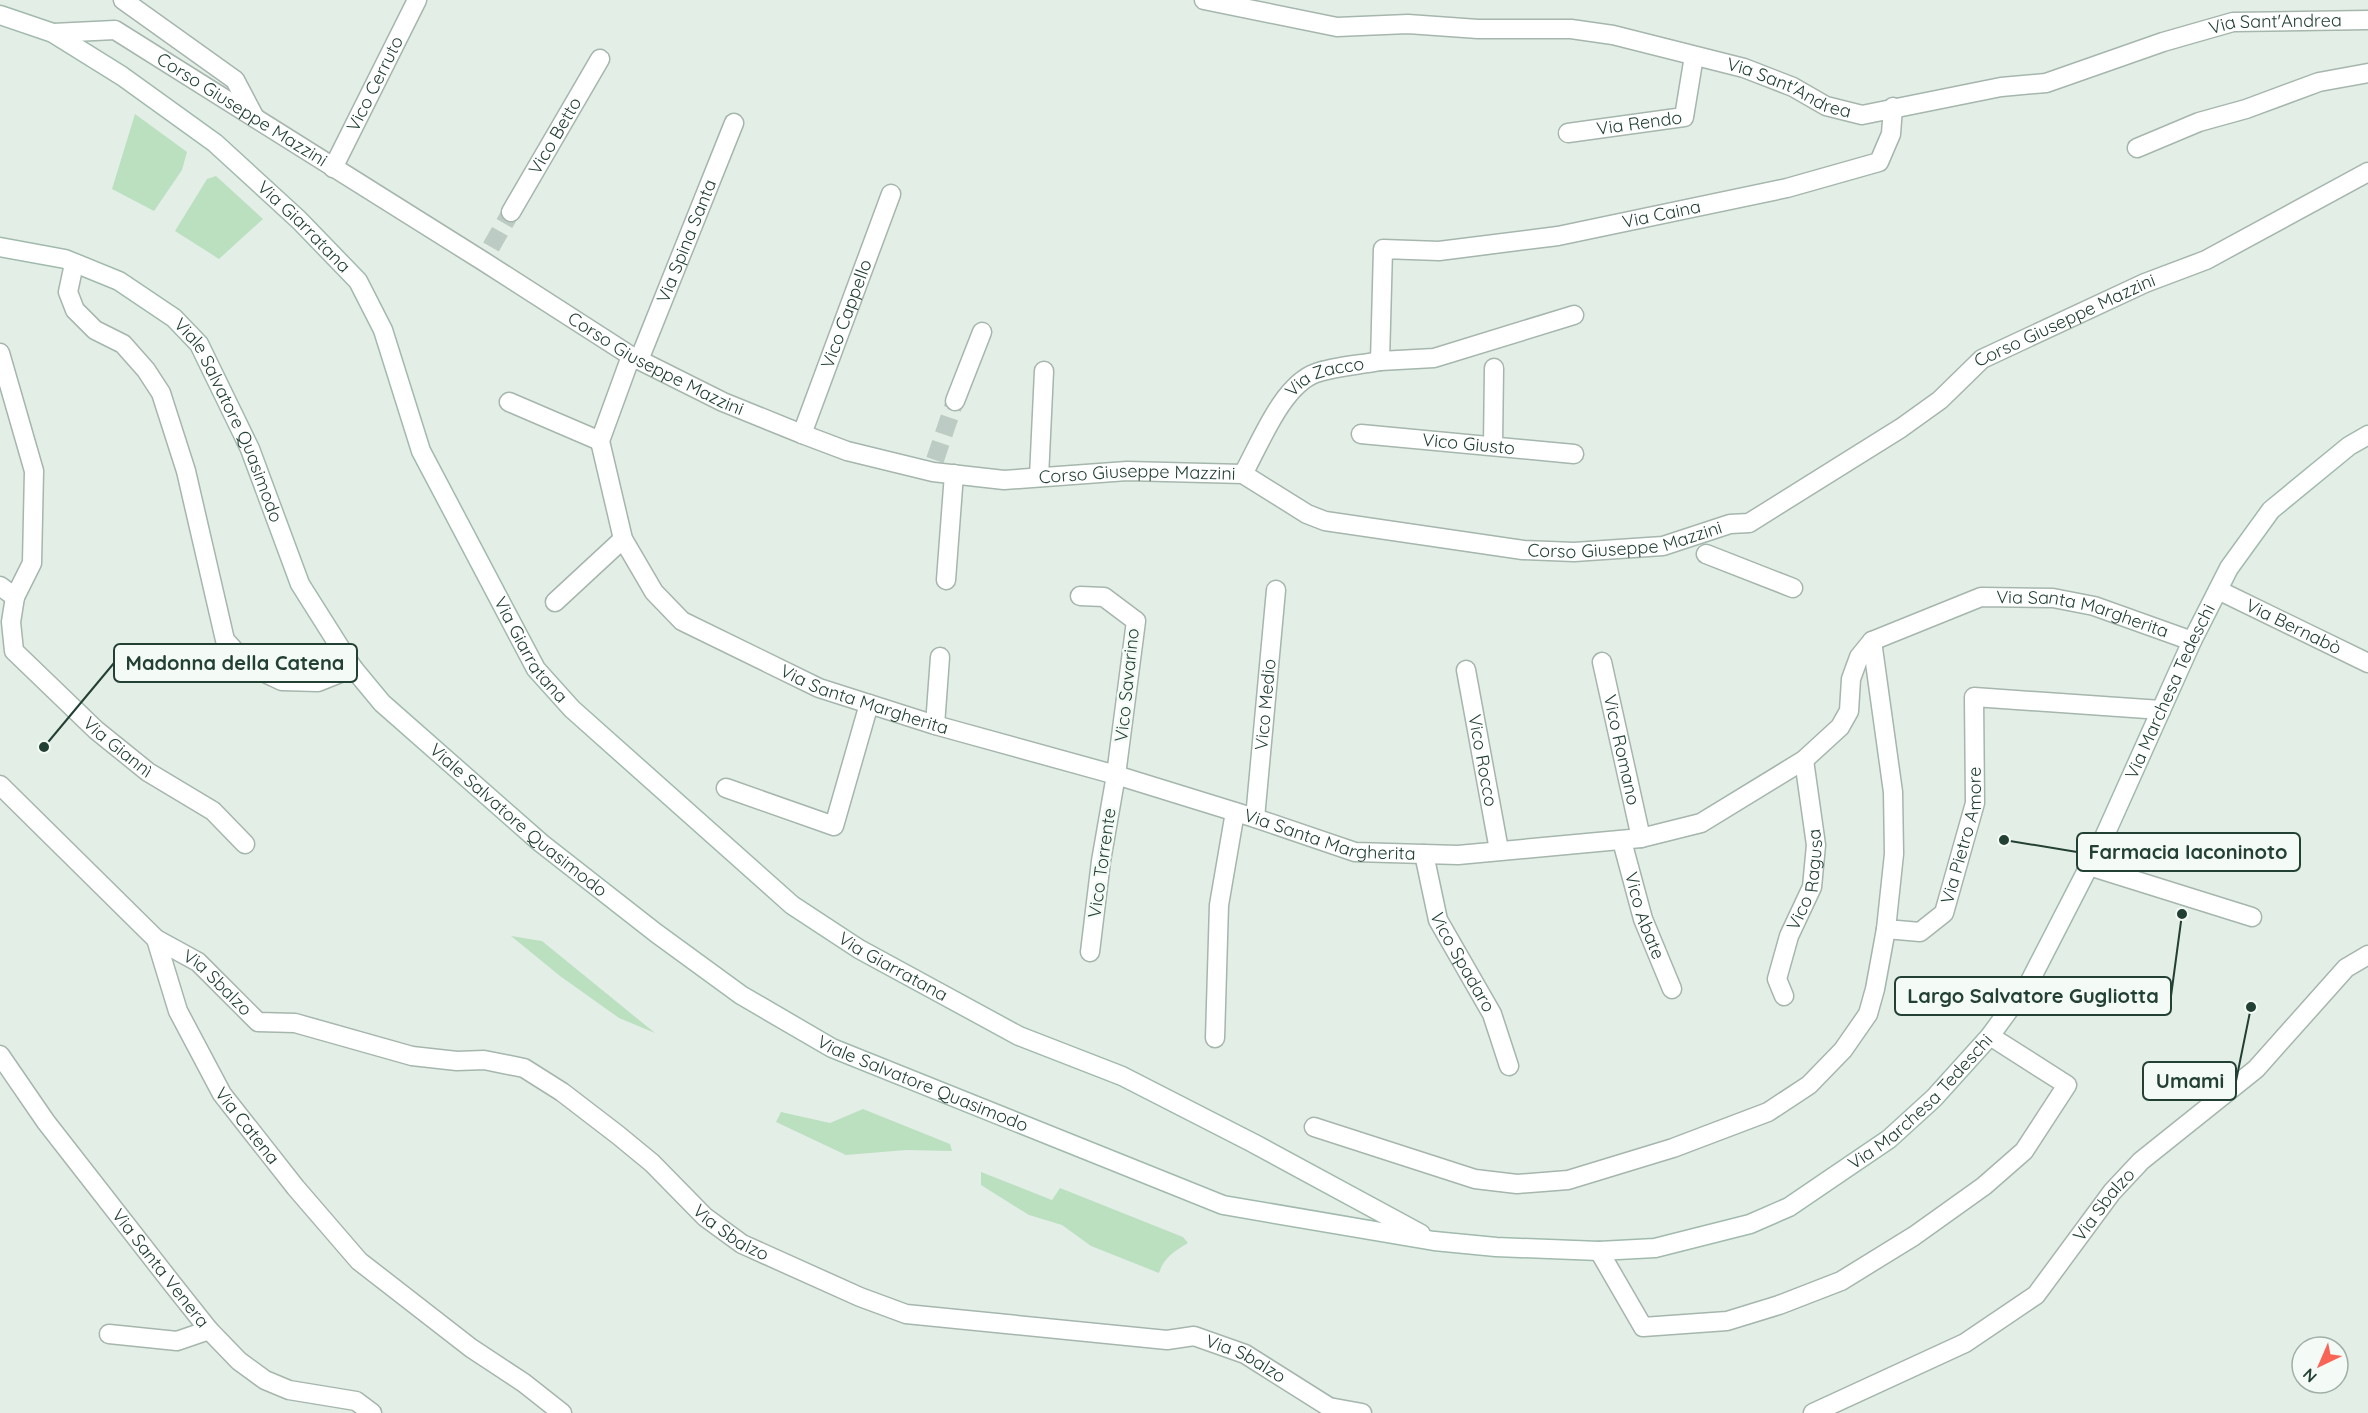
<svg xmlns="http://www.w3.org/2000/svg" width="2368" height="1413" font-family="Quicksand,sans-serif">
  <rect width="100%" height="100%" fill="#e3eee7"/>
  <path fill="#bbe0bf" d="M135,114L187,152L182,170L154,211L112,189Z
    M216,176L263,219L219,259L175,231L207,179Z
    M511,936L542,941L655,1033L619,1018L560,976Z
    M863,1109L950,1144L952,1151L906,1150L846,1155L776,1122L781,1112L830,1123Z
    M981,1172L1052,1200L1060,1188L1183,1237L1188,1243C1175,1251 1164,1257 1159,1273L1091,1246L1062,1225L1029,1215L981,1185Z"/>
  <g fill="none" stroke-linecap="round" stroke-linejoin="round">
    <path stroke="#bccbc3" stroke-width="18" stroke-dasharray="18 9" stroke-linecap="butt" d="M491,247L511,212
      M935,460L955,401"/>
    <g stroke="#a5b6ad" stroke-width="21">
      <path id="lane" d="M1599,1251L1643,1327L1727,1321L1779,1305L1841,1281L1914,1236L1984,1186L2024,1151L2067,1085L1990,1036"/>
    </g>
    <g stroke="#a5b6ad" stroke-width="21">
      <g id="street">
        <path d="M123,0L235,80L255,118"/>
        <path id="s1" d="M1204,0L1337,27L1408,24L1478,29H1571L1613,35L1744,68L1793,87L1826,106L1862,115L2001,87L2046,83L2163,42L2233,22L2368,20"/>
        <path id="s2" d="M53,33L115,30L483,261L631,356L723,402L802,434L847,451L933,472L1004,480L1127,471L1243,474L1307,514L1325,521L1523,550L1574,552L1663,546L1730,524L1749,523L1901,428L1940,400L1982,359L2145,283L2206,260L2368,172"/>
        <path id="s3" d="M1568,133L1684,117L1694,56"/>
        <path d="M2137,148L2199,122L2246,109L2319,82L2368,73"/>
        <path id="s4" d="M333,168L417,0"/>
        <path id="s5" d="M511,212L600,59"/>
        <path d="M74,264L68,292L75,310L95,330L123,344L146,370L161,393L186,471L225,640L248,665L282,681L318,682L353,668"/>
        <path d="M0,353L34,471L32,563L15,597L0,586"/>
        <path id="s6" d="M631,356L600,441L623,539L654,592L682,621L819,688L935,725L1116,775L1255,818L1355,852L1458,855L1641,838L1701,823L1804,760L1840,727L1849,711L1851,679L1859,657L1872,641L1981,597L2053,598L2094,606L2192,641"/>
        <path id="s7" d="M639,360L734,123"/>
        <path d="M1380,361L1434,358L1574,315"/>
        <path d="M955,401L982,332"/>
        <path d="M509,402L600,441"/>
        <path id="s8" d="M802,434L891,194"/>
        <path id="s9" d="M1361,434L1574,454"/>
        <path d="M1493,445L1494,368"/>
        <path id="s10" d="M1243,474C1260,444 1282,385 1316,373C1336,366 1360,365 1380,361L1383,249L1439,251L1558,236L1787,188L1879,162L1891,134L1893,107"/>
        <path d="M1039,477L1044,371"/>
        <path d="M1706,554L1793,588"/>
        <path d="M946,580L954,474"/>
        <path id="s11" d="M2218,590L2368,663"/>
        <path d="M1080,596L1104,597L1136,621L1116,775L1101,861L1090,952"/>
        <path id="s12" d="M15,597L11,622L14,651L96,730L148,772L213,811L245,844"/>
        <path d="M555,602L623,539"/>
        <path id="s13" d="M1872,641L1893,792L1894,854L1886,929L1920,932L1944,913L1975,803L1974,697L2161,710"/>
        <path id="s14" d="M1602,662L1641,838"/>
        <path id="s15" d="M1466,670L1499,850"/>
        <path d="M935,725L940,657"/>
        <path id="s16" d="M0,785L156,939L178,1011L222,1094L296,1188L359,1261L471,1348L524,1383L562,1413"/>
        <path d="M726,788L834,826L869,704"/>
        <path id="s17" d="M1255,818L1276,590"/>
        <path id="s18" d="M1622,841L1643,919L1672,989"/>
        <path id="s19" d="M1424,854L1438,920L1492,1014L1509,1066"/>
        <path d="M2089,866L2252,917"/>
        <path id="s20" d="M156,939L198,962L258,1022L295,1023L412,1056L457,1061L484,1060L524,1068L562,1092L618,1135L652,1163L705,1217L742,1244L860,1297L906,1314L1167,1340L1194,1336L1245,1354L1329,1407L1362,1413"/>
        <path id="s21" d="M1784,996L1777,979L1789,936L1812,887L1816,845L1804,760"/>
        <path d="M1215,1038L1219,905L1235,812"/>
        <path id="s22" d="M0,1055L46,1122L174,1286L209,1330L239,1361L265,1380L289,1390L356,1401L372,1413"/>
        <path d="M1314,1127L1475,1179L1517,1184L1568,1180L1673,1148L1768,1112L1809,1085L1843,1050L1868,1014L1875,989L1886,929"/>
        <path d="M109,1334L177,1341L209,1330"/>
        <path id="s23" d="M1813,1413L1965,1343L2036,1295L2112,1192L2141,1161L2256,1069L2346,968L2368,955"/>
      </g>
    </g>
    <g stroke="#a1baad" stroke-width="21">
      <g id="secondary">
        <path id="s24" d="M0,15L53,33L122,76L215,143L299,220L358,281L383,330L421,451L536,669L572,709L792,905L859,949L1019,1036L1122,1076L1253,1143L1421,1234"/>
        <path id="s25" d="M0,247L65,259L119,281L174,318L199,344L250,449L300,584L353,668L382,703L541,843L656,933L741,995L832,1048L1223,1205L1434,1241L1496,1247L1599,1251L1655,1248L1750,1224L1789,1207L1889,1139L1934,1098L1990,1036L2030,981L2105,835L2192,641L2229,568L2271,510L2349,446L2368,435"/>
      </g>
    </g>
    <use href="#lane" stroke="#fff" stroke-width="18"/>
    <use href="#street" stroke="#fff" stroke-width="18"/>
    <use href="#secondary" stroke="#fff" stroke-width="18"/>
  </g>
  <g text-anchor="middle" stroke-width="5" stroke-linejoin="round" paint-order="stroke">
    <g font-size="18" fill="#224033" stroke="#f4faf6">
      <text dy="6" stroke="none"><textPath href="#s1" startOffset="1101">Via Sant'Andrea</textPath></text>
      <text dy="6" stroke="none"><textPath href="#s4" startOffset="94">Vico Cerruto</textPath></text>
      <text dy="6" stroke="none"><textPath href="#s1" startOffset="597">Via Sant'Andrea</textPath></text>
      <text dy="6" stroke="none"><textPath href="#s2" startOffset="212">Corso Giuseppe Mazzini</textPath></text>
      <text dy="6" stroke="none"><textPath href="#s3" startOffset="72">Via Rendo</textPath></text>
      <text dy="6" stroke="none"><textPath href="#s5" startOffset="88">Vico Betto</textPath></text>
      <text dy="6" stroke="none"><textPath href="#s10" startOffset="586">Via Caina</textPath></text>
      <text dy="6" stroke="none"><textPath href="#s24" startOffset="374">Via Giarratana</textPath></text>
      <text dy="6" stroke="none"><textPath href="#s7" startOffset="128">Via Spina Santa</textPath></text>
      <text dy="6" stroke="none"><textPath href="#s8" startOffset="128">Vico Cappello</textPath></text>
      <text dy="6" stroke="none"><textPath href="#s2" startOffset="2210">Corso Giuseppe Mazzini</textPath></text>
      <text dy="6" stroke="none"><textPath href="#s2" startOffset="698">Corso Giuseppe Mazzini</textPath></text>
      <text dy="6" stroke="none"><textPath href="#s10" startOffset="134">Via Zacco</textPath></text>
      <text dy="6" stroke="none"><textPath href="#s25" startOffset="308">Viale Salvatore Quasimodo</textPath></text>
      <text dy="6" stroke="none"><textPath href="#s9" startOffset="108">Vico Giusto</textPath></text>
      <text dy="6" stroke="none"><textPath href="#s2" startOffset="1202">Corso Giuseppe Mazzini</textPath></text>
      <text dy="6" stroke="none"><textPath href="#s2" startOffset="1706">Corso Giuseppe Mazzini</textPath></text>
      <text dy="6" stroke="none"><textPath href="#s6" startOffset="1840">Via Santa Margherita</textPath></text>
      <text dy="6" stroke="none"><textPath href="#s11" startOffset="84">Via Bernabò</textPath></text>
      <text dy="6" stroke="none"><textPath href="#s24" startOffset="860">Via Giarratana</textPath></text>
      <text transform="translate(1127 685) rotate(-84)" y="6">Vico Savarino</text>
      <text dy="6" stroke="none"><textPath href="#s25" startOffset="2853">Via Marchesa Tedeschi</textPath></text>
      <text dy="6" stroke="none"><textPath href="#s6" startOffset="492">Via Santa Margherita</textPath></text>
      <text dy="6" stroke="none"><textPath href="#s17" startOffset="114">Vico Medio</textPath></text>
      <text dy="6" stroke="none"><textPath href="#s12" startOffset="196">Via Giannì</textPath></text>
      <text dy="6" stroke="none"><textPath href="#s14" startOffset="90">Vico Romano</textPath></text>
      <text dy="6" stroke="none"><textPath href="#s15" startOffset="92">Vico Rocco</textPath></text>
      <text dy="6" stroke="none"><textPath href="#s25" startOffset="812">Viale Salvatore Quasimodo</textPath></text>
      <text dy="6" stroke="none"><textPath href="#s6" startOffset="978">Via Santa Margherita</textPath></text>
      <text dy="6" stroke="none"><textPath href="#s13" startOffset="435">Via Pietro Amore</textPath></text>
      <text transform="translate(1102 863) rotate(-82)" y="6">Vico Torrente</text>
      <text dy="6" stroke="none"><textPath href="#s21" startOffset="123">Vico Ragusa</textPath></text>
      <text dy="6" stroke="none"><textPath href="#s18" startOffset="78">Vico Abate</textPath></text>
      <text dy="6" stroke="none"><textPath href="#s19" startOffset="116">Vico Spadaro</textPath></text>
      <text dy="6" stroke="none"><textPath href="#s24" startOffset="1346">Via Giarratana</textPath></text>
      <text dy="6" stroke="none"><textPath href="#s20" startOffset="76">Via Sbalzo</textPath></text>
      <text dy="6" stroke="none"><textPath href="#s25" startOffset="1298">Viale Salvatore Quasimodo</textPath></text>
      <text dy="6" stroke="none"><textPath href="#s25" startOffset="2367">Via Marchesa Tedeschi</textPath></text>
      <text dy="6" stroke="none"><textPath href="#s16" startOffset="429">Via Catena</textPath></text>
      <text dy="6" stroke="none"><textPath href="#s23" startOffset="366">Via Sbalzo</textPath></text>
      <text dy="6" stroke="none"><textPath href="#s20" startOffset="670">Via Sbalzo</textPath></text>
      <text dy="6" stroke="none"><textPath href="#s22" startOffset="267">Via Santa Venera</textPath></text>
      <text dy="6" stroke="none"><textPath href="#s20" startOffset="1210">Via Sbalzo</textPath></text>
    </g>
  </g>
  <path fill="none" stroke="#224033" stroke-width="2" d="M44 747L114 663M2004 840L2077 852M2182 914L2171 996M2251 1007L2236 1081"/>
  <g fill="#224033" stroke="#f4faf6" stroke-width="2">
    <circle cx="44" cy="747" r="6"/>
    <circle cx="2004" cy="840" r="6"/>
    <circle cx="2182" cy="914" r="6"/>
    <circle cx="2251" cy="1007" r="6"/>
  </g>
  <g fill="#f4faf6" stroke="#224033" stroke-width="2">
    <rect x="114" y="644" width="243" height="38" rx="6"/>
    <rect x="2077" y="833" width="223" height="38" rx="6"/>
    <rect x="1895" y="977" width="276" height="38" rx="6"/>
    <rect x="2143" y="1062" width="93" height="38" rx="6"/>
  </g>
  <g font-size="20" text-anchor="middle" font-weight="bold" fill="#224033">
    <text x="235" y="670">Madonna della Catena</text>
    <text x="2188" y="859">Farmacia Iaconinoto</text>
    <text x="2033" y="1003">Largo Salvatore Gugliotta</text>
    <text x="2190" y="1088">Umami</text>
  </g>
  <g transform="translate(2320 1365) rotate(224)"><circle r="28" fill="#f4faf6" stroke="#a0b0a8" stroke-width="1.5"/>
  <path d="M0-4.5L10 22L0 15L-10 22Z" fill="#f86557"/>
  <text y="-9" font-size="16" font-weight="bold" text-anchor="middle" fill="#224033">N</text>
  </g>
</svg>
